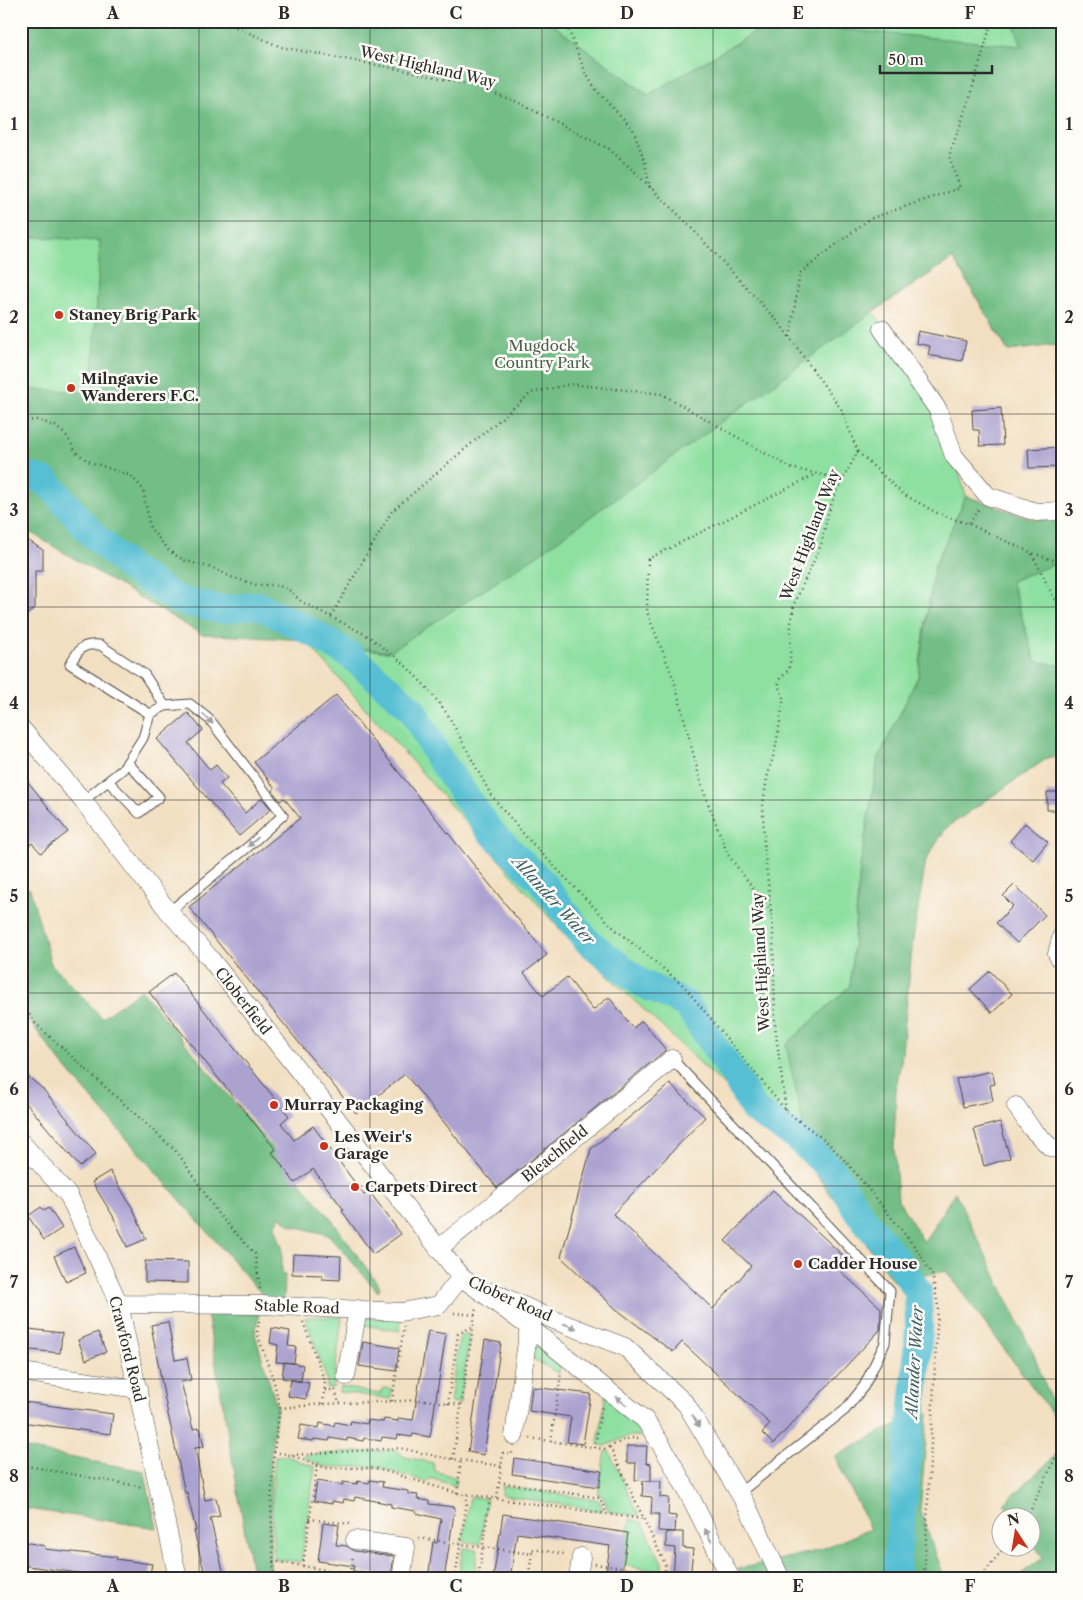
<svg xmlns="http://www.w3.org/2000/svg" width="1083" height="1600" font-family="'Libre Caslon Text',serif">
  <rect width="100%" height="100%" fill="#fdfcf7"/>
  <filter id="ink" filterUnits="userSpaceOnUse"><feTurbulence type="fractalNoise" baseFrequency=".02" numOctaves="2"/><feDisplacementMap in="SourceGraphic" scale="10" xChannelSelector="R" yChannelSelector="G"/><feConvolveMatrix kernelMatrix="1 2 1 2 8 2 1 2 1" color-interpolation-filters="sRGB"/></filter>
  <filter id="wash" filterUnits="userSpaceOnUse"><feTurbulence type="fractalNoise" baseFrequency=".0096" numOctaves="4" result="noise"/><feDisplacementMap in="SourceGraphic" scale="20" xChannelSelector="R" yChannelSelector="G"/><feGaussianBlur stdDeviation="1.12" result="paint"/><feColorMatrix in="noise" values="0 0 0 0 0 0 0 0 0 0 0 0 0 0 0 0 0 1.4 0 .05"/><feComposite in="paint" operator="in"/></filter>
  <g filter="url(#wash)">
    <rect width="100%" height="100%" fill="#f2dfc1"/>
    <path fill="#8ee0a0" stroke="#5c8666" d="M21,21H1062V344L1008,351L953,258L873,312L935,390L966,496L934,568L918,677L878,759L860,868L850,986L787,1045L813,1170L565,935L305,640L387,652L21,443Z
      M1062,561V666L1035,661L1011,581Z
      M305,1317H342L333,1388H327V1380Z
      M364,1318H401L400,1331L364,1325Z
      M463,1334H470L460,1403L450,1402L459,1339Z
      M537,1346L560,1364L559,1374L528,1356L530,1350Z
      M340,1387L380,1394L383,1388L392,1389L391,1399L339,1392Z
      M606,1394L650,1436H629L605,1446L598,1444Z
      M397,1450L405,1457L433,1463L435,1471L457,1478L456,1486L430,1478L427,1482L376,1467H326L304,1458V1455Z
      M605,1451H609L639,1516L609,1512L603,1496L598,1495Z
      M275,1456H287L315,1467L301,1562L274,1559L272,1503Z
      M502,1486L599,1500L603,1509L601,1511L501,1495Z
      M470,1497L487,1499L480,1544L463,1541Z
      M630,1519L643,1523L662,1563V1572L623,1565Z
      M463,1548L478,1550L474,1579H458Z"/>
    <path fill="#72be86" stroke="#4e7458" d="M21,21H545L550,22L648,95L770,23L1022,46L1012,21H1062V344L1008,351L953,258L873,312L536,556L389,652L305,640L201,634L21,527V389L92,392L100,241L21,236Z
      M966,496L1035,520L1062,519V561L1011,581L1035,661L1062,666V757H1049L946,828L926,860L913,939L901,1062L896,1087L894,1148L898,1200L924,1242L955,1192L1033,1353L1060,1424L946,1271L893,1281L813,1170L786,1045L850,986L860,868L878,759L918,677L934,568Z
      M21,887L30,889L51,964L102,1018L141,990L332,1220L380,1287L378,1292L329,1235L290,1225L280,1216L275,1227L282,1247V1274L285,1275L284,1299H266L62,1064L21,1010Z
      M207,1313L259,1314L255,1334L277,1408L271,1451L270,1563L271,1579H253Z
      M928,1414L920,1511L945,1579H743L738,1569L817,1551L870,1529L835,1457L882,1431Z
      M21,1448L144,1471L157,1528L21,1508Z
      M1062,1449V1579H1014L1043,1558L1031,1540L1030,1518L1014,1517L1004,1504Z"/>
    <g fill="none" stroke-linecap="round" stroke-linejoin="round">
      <path stroke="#57bfd3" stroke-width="28" d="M21,473L47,482L90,532L128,567L178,600L222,610L257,605L317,635L351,656L411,708L438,757L489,830L541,881L586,940L641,983L686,1004L735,1077L754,1110L797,1138L835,1173L858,1212L893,1255L918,1291L919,1327L915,1385L895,1579"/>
    </g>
    <g id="blocks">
      <path fill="#aba2d0" d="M918,331L966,341L962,361L928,355L930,346L916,343Z
        M1001,408L1003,445L980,446L979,430H973L972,410Z
        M1062,447V467L1029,468L1028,449Z
        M21,536L43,550V571H35V608L21,619Z
        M336,695L547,955L524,973L543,996L567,977L593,1010L609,997L633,1028L642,1021L666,1050L497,1188L405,1074L356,1113L189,907L300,818L284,798L280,801L272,790L275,788L254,762Z
        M188,713L203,730L188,743L210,770L216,765L227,778L220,784L245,813L262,798L271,809L239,836L157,739Z
        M21,773L68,832L41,853L32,843L21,851V814L26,810L21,804Z
        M1047,792H1062V810H1047Z
        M1025,823L1048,842L1033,860L1010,841Z
        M1014,885L1045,915L1017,943L996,923L1013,906L1003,896Z
        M990,971L1012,994L992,1013L970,989Z
        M174,973L289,1116L281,1123L294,1140L313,1126L364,1195L369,1191L401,1234L373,1254L342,1211L344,1210L313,1169L295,1183L272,1152L276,1150L149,992Z
        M21,1071L42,1088L96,1154L80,1167L21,1097Z
        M992,1071L995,1084L990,1085L993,1101L963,1107L956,1079Z
        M670,1084L705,1117L613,1214L713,1309L751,1266L725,1241L773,1190L850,1262L841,1272L881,1308L880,1330L773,1444L762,1433L770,1424L682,1342L673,1352L616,1309L561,1257L591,1149Z
        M1000,1122L1010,1158L984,1166L974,1129Z
        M110,1171L133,1209L146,1239L127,1247L113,1216L92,1182Z
        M41,1207L44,1211L49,1208L62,1228L44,1240L28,1216Z
        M74,1247L86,1273L66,1282L54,1256Z
        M293,1254L341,1256L340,1280L322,1279L323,1275L292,1274Z
        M145,1261L188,1262V1283L145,1282Z
        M168,1322L175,1360L187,1358L191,1380L181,1382L193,1429L200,1428L204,1447L195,1448L205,1500L216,1498L220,1516L210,1518L225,1579H206L194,1531H196L187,1492L185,1493L165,1400L151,1325Z
        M21,1328L62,1333L60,1353L21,1349Z
        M272,1328L290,1331L288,1346L296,1347L294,1363L276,1362L278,1345L270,1343Z
        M428,1331L446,1334L430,1437L413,1434L412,1437L398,1435L397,1439L382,1437L381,1441L364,1438L363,1441L347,1438V1441L330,1438L329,1441L314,1439L313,1441L298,1439L301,1425L319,1428L320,1423L334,1426L335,1422L350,1425L351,1421L367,1424L368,1420L383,1422L384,1419L398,1421L399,1418L413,1420Z
        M98,1332L106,1352L86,1360L78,1340Z
        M485,1340L501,1343L484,1455L468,1452Z
        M363,1342L399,1348L396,1371L359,1366Z
        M284,1362L303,1365L301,1381L282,1378Z
        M291,1380L309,1383L306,1399L288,1396Z
        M532,1387L591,1394L583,1444L567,1442L571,1417L529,1411Z
        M24,1402L113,1414L110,1434L21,1422Z
        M627,1446H647L646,1463L651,1464V1481L635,1480L636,1463H627Z
        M514,1458L602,1471L599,1487L512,1474Z
        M370,1480L383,1482L382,1487L408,1491V1494L418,1495L417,1499L429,1501V1504L455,1507L444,1579H428L433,1542L437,1543L441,1519L416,1513V1511L391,1507V1504L355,1497L354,1501L344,1499L343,1503L332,1501V1504L314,1501L317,1481L343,1485V1482L357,1484L358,1481L369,1483Z
        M643,1481H661L660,1497L669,1498L668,1515L676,1516L675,1532L658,1531L659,1514H651L652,1497L642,1496Z
        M503,1514L628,1533L621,1579H605L610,1546L517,1533L510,1579H493Z
        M323,1523L339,1525L336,1545L347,1546L354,1551L394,1556L391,1576L353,1571L354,1566L318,1561Z
        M666,1532H683V1548L693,1549L690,1579H673L675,1548L666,1547Z
        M24,1542L45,1546V1549L117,1557L116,1559L152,1564L149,1579H104L92,1577V1575L21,1565Z"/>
    </g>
  </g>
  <g filter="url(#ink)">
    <use href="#blocks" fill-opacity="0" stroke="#494642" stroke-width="1"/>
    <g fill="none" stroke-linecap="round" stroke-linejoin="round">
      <g stroke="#494642" stroke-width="11">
        <path id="service" d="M150,714L70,664C79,650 81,643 100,645L144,674L165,706
          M108,781L139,813L159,797L127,762
          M83,801L123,769L143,738L150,714L165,706L190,704L210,720L283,815L249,846L169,912
          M672,1059L890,1291L885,1343L864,1386L845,1410L739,1493"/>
      </g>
      <g stroke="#494642" stroke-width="19">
        <path id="minor" d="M882,329L938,410L954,456L988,496L1036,512L1062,511
          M21,728L83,801L169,912L209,957L461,1277L529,1327L645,1420C679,1469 704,1525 731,1579
          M1062,935L1057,954L1062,962
          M1016,1106L1031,1128L1050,1147L1062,1150
          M21,1142L69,1196L119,1304L178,1579
          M438,1249L672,1059
          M493,1292L554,1320L625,1347L686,1404L748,1508L781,1579
          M119,1304L262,1305L401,1312L439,1305L461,1277
          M21,1372L138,1389
          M346,1376L358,1309
          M514,1436L529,1327L534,1319
          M355,1540L406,1547L401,1579
          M578,1579L581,1557"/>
      </g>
      <path stroke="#494642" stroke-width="2.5" stroke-dasharray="1 4" stroke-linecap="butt" d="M222,21L281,47L414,72L473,86L515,101L609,149L635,172L685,221L780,324L841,409L858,452L837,489L828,514L821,545L794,604L791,623L790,664L788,670L780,679L778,686L783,696V703L776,746L767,778L763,804L764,846L773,928L775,1026L786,1111
        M565,21L586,74L597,91L633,129L645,163L650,188
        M790,337L800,273L869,219L960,188L949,156L968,103L992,21
        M21,421L38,420L55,426L66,435L77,453L88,461L131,476L143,489L150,528L170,552L186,561L213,568L231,577L257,585H274L287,588L302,602L368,636L403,663L428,689L448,715L491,795L527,838L615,929L683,985L787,1112L826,1141L849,1165L916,1248L932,1274L938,1306L924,1579
        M858,452L903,494L939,514L969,524L1032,553L1062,563
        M969,523L979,509
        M1032,554L1055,600L1062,607
        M331,616L392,511L531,393L571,384L662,394L791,468L841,479
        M771,912L728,855L702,787L674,680L647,612L648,559L816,474
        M21,1002L35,1023L178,1153L218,1214L255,1254L260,1289
        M454,1313L475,1315
        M259,1321L257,1333L274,1382L280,1408L274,1452L271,1505L274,1579
        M303,1322L325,1382L323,1404
        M325,1390H335L339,1403
        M392,1401L404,1326
        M448,1404L458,1334L474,1326
        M280,1408L323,1404L424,1400L462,1405
        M530,1438L604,1449L630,1438H639
        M551,1441L561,1373
        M610,1447L666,1566L663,1579
        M595,1448L602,1405
        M274,1452L290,1455L326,1468H375L457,1493L643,1519
        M292,1455L400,1448L439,1457L501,1466
        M453,1459L476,1307
        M21,1465L143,1487
        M499,1482L600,1498L607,1514
        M457,1493L461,1460
        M497,1498L503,1453L512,1454V1450
        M1027,1518L1062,1444
        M309,1519L351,1524
        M419,1538L532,1554V1549L565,1554
        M273,1561L351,1574
        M595,1564L663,1574L711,1577
        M303,1566L317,1466
        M350,1579L353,1556
        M455,1579L468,1494
        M478,1579L490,1497
        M528,1579L532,1554
        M634,1579L635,1570
        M979,1579L1004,1548"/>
      <use href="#service" stroke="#fff" stroke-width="9"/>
      <use href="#minor" stroke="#fff" stroke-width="18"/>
    </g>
    <defs><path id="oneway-solid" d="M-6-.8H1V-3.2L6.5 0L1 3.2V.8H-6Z" transform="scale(1.25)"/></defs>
    <g fill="#a0a0a0">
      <use href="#oneway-solid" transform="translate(208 719) rotate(44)"/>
      <use href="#oneway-solid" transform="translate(253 842) rotate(138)"/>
      <use href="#oneway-solid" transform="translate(570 1326) rotate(21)"/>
      <use href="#oneway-solid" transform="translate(621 1401) rotate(-142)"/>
      <use href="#oneway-solid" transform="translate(696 1421) rotate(59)"/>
      <use href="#oneway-solid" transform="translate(708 1535) rotate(-117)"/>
    </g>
  </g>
  <path fill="none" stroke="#2b2b2b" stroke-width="1" stroke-opacity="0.55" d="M199,21V1579M370,21V1579M542,21V1579M713,21V1579M884,21V1579M21,221H1062M21,414H1062M21,607H1062M21,800H1062M21,993H1062M21,1186H1062M21,1379H1062"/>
  <g fill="#c8321e" stroke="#fdfcf7" stroke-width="2">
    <circle cx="59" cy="315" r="5"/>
    <circle cx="71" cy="388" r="5"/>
    <circle cx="274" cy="1105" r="5"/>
    <circle cx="324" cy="1146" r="5"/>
    <circle cx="355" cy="1187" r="5"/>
    <circle cx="798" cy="1264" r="5"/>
  </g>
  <g text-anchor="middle" stroke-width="5" stroke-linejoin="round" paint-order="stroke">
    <g font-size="15" fill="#2b2b2b" stroke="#fdfcf7">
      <text transform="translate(428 67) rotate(13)" y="5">West Highland Way</text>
      <text transform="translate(810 535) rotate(-69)" y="5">West Highland Way</text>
      <text transform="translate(761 962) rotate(-93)" y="5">West Highland Way</text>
      <text transform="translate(243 1001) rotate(52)" y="5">Cloberfield</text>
      <text transform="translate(555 1154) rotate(-39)" y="5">Bleachfield</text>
      <text transform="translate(510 1299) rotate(24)" y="5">Clober Road</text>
      <text transform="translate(297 1307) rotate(2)" y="5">Stable Road</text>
      <text transform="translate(127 1349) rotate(76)" y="5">Crawford Road</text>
    </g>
    <g font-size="15" font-weight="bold" fill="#2b2b2b" stroke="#fdfcf7" text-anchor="start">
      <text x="69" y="320">Staney Brig Park</text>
      <text x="81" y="384">Milngavie<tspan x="81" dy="17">Wanderers F.C.</tspan></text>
      <text x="284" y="1110">Murray Packaging</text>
      <text x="334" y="1142">Les Weir's<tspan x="334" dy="17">Garage</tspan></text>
      <text x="365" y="1192">Carpets Direct</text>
      <text x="808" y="1269">Cadder House</text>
    </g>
    <g font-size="15" fill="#49614e" stroke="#fdfcf7">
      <text x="542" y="351">Mugdock<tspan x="542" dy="17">Country Park</tspan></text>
    </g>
    <g font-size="16" font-style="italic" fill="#3a5f66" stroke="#fdfcf7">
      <text transform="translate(554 900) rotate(48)" y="6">Allander Water</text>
      <text transform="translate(914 1362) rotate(-87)" y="6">Allander Water</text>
    </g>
  </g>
  <rect width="1083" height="1600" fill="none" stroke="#fdfcf7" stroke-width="55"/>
  <g transform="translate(1016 1532) rotate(348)"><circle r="24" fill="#fdfcf7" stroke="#a9a8a5"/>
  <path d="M0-4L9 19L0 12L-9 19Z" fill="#c8321e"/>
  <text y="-8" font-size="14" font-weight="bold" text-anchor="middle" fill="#2b2b2b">N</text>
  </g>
  <path d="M880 65v8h112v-8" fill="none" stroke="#2b2b2b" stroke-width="2.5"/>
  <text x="888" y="65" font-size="15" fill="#2b2b2b" stroke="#fdfcf7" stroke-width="4" paint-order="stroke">50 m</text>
  <rect x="28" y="28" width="1028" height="1544" fill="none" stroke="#2b2b2b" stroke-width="2"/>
  <g font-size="16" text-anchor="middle" font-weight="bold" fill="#2b2b2b">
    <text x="113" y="19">A</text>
    <text x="284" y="19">B</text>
    <text x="456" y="19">C</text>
    <text x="627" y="19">D</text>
    <text x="798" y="19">E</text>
    <text x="970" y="19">F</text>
    <text x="14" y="130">1</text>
    <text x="1069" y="130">1</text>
    <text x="14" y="323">2</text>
    <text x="1069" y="323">2</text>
    <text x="14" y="516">3</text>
    <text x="1069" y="516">3</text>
    <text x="14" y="709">4</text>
    <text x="1069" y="709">4</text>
    <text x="14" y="902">5</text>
    <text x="1069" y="902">5</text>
    <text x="14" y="1095">6</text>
    <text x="1069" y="1095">6</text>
    <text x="14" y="1288">7</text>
    <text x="1069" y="1288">7</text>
    <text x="14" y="1482">8</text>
    <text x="1069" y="1482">8</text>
    <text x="113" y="1592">A</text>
    <text x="284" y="1592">B</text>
    <text x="456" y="1592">C</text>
    <text x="627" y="1592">D</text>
    <text x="798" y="1592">E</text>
    <text x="970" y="1592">F</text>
  </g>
</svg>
